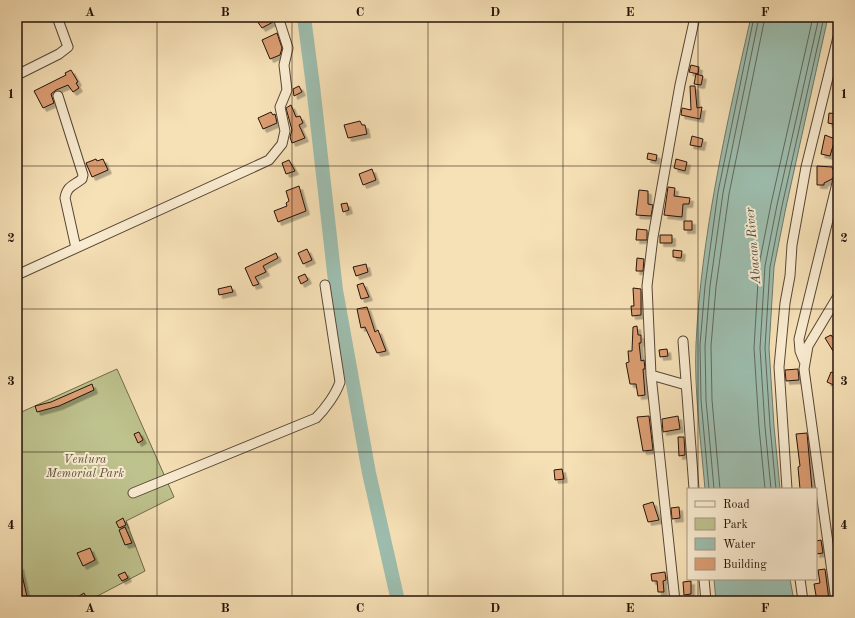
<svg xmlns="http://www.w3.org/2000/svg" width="855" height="618" font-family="'Old Standard TT',serif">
  <defs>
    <filter id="shadow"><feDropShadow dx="3.5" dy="3.5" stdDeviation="0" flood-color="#0004"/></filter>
  </defs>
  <rect width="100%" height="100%" fill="#f6e0b6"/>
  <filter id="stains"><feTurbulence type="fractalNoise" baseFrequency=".005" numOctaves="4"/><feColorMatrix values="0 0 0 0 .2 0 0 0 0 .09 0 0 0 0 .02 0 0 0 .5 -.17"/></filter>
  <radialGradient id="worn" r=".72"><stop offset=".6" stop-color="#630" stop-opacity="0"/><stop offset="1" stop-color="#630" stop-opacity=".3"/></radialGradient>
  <path fill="#bec28d" stroke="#716a4c" d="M117,369L174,497L126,521L145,571L88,601H17V414Z"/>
  <path fill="#9dbdae" stroke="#6d796c" d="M751,17H828L786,207L774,267L769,348L774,426L780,489H705C701,441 694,392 696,344C701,236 727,122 751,17Z
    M714,579H790L794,601H716Z"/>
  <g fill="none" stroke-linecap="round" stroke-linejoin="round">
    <path stroke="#60685c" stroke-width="1" d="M709,489L701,400L700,345L705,286L718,192L754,17
      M714,489L706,400L705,346L710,286L723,193L759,17
      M720,489L712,400L711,346L716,287L729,194L765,17
      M765,489L759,427L754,348L759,265L771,204L813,17
      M771,489L765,427L760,348L765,266L777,205L819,17
      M776,489L770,426L765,348L770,267L782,206L824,17"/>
    <path stroke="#9dbdae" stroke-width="14" d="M304,17L313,86L336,290L369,473L398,601"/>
  </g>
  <path fill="#dd9e73" stroke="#24130a" filter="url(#shadow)" d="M264,17H271L273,22L262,28L257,21Z
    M277,33L282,48L280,55L270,59L262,40Z
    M691,65L699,67L698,74L689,72Z
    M71,70L78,82L76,83L79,88L73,92L68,85L56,90L51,94L54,103L43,108L34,91L66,75L65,73Z
    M696,74L703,76L701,85L694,84Z
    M299,86L302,92L294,96L293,89Z
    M690,86H695L697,108L702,107L700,119L681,115L682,108L691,110Z
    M291,105L296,117L300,116L303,123L299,125L305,138L292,143L290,137L292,130L286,108Z
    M271,112L273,115L275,114L277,123L263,129L258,118Z
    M829,113L838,114V125L828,123Z
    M360,121L362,125H365L367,134L348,138L344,125Z
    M825,135L835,139L830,156L821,154Z
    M692,136L703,139L701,147L690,145Z
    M648,153L657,155L656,161L647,159Z
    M96,159L97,161L103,159L108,170L92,177L86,163Z
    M676,159L687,162L685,171L674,168Z
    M289,160L295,171L286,174L282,163Z
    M817,166L832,167L835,174L832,179L824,183V185H817Z
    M372,169L376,180L363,185L359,174Z
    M299,186L306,211L278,222L274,211L287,206L286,203L289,201L286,191Z
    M668,187L675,188L674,196L690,198L689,204H683L682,217L664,215Z
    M639,190L648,191V204L653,205L651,216L636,215Z
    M347,203L349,210L343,212L341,204Z
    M684,221H692V230H684Z
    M637,229L647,230V240H636Z
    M660,235H672V243H660Z
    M307,249L312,260L303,264L298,253Z
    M673,250L682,251L681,258L673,257Z
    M276,253L278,258L263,266L266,272L255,277L259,284L253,286L245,268Z
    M637,258L644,259L643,271H636Z
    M366,264L368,272L356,276L353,267Z
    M305,274L308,280L301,284L298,277Z
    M363,283L369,297L361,299L357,285Z
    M231,286L233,292L219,295L218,289Z
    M633,288L641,289V315L632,316L631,306H634Z
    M367,307L375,332L378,330L386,351L377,353L365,327L361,328L357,309Z
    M637,326L638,335H641V343H639L641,361L644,360L645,369H643L645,395L638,396L636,384H630L626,363L629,362L628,351H632L633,327Z
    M831,335L837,344L833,351L825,338Z
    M667,349L668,356L660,357L659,350Z
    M798,369L799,380L786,381L785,370Z
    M831,372L838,375V387L827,382Z
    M92,384L94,390L59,406L37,412L35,406L51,402Z
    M649,416L653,450L643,451L637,417Z
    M678,416L680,429L663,432L662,419Z
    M139,432L143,440L138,443L134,434Z
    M807,433L812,489H800L798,467L800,466L796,434Z
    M678,437H684L685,455L679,456Z
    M562,469L564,479L555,480L554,470Z
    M653,502L659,520L648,522L643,505Z
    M679,507L680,518L672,519L671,508Z
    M123,518L126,525L119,528L116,522Z
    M125,527L132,543L125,545L119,530Z
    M821,540L823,553L816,554V541Z
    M90,548L95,560L83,566L77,553Z
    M17,566H20L28,601H19L17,592Z
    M825,569L829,600L817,601L814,584L820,583L818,570Z
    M125,572L128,578L122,581L118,575Z
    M665,572L666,580L663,581L664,592H658L657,581H652L651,574Z
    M691,581V594L684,595L683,582Z
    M84,593L87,599L84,601H71Z"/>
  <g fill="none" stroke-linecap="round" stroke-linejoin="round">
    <g stroke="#584635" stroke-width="11">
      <path id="minor" d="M17,75L59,54L68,47L57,17
        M58,96L83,175L82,179C73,186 67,186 65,198L76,248
        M17,275L269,160L282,144L285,131L280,107L287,90L284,65L288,48L278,17
        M683,341L694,489
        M804,361L800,351L799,339L838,179
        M651,375L686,385
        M787,489L779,367L785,303L790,276L792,245L806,167L838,37
        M133,493L316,418C325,409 336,394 340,382L325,285
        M704,579L706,601
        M800,579L803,601
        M675,601L651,375L647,286L653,237L680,85L695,17
        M836,601L804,369L808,346L838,296"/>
    </g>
    <use href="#minor" stroke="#f9ebd0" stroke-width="9"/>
  </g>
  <path fill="none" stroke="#24130a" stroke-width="1" stroke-opacity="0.55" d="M157,17V601M292,17V601M428,17V601M563,17V601M698,17V489M17,166H838M17,309H838M17,452H838M698,579V601"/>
  <g text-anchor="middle" stroke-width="4" stroke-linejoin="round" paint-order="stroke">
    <g font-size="12" font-style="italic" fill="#5a5038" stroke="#f9ebd0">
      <text x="85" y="463">Ventura<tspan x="85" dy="14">Memorial Park</tspan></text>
    </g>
    <g font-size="13" font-style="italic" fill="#4e4e43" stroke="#f9ebd0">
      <text transform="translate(752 246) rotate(-95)" y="5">Abacan River</text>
    </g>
  </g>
  <rect width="855" height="618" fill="none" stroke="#f6e0b6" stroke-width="44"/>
  <rect x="687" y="488" width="130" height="92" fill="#f9ebd0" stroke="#a49581"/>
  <rect x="695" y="501" width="20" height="6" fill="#f9ebd0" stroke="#a49581"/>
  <text x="723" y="508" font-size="12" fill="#24130a">Road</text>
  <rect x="695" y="518" width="20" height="12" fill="#bec28d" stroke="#a49581"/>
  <text x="723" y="528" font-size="12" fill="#24130a">Park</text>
  <rect x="695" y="538" width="20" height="12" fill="#9dbdae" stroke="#a49581"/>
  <text x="723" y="548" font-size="12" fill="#24130a">Water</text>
  <rect x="695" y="558" width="20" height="12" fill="#dd9e73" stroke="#a49581"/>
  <text x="723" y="568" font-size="12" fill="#24130a">Building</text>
  <rect x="22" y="22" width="811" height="574" fill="none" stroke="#24130a" stroke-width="1.5"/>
  <g font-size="13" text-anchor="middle" font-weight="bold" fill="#24130a">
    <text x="90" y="16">A</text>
    <text x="225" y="16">B</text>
    <text x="360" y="16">C</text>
    <text x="495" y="16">D</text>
    <text x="630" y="16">E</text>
    <text x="765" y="16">F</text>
    <text x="11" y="98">1</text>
    <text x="844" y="98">1</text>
    <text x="11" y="242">2</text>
    <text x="844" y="242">2</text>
    <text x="11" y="385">3</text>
    <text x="844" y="385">3</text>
    <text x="11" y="529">4</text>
    <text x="844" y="529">4</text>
    <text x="90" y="612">A</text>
    <text x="225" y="612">B</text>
    <text x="360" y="612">C</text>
    <text x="495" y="612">D</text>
    <text x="630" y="612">E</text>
    <text x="765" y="612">F</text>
  </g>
  <rect width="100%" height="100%" filter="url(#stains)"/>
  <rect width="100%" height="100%" fill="url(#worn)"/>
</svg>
